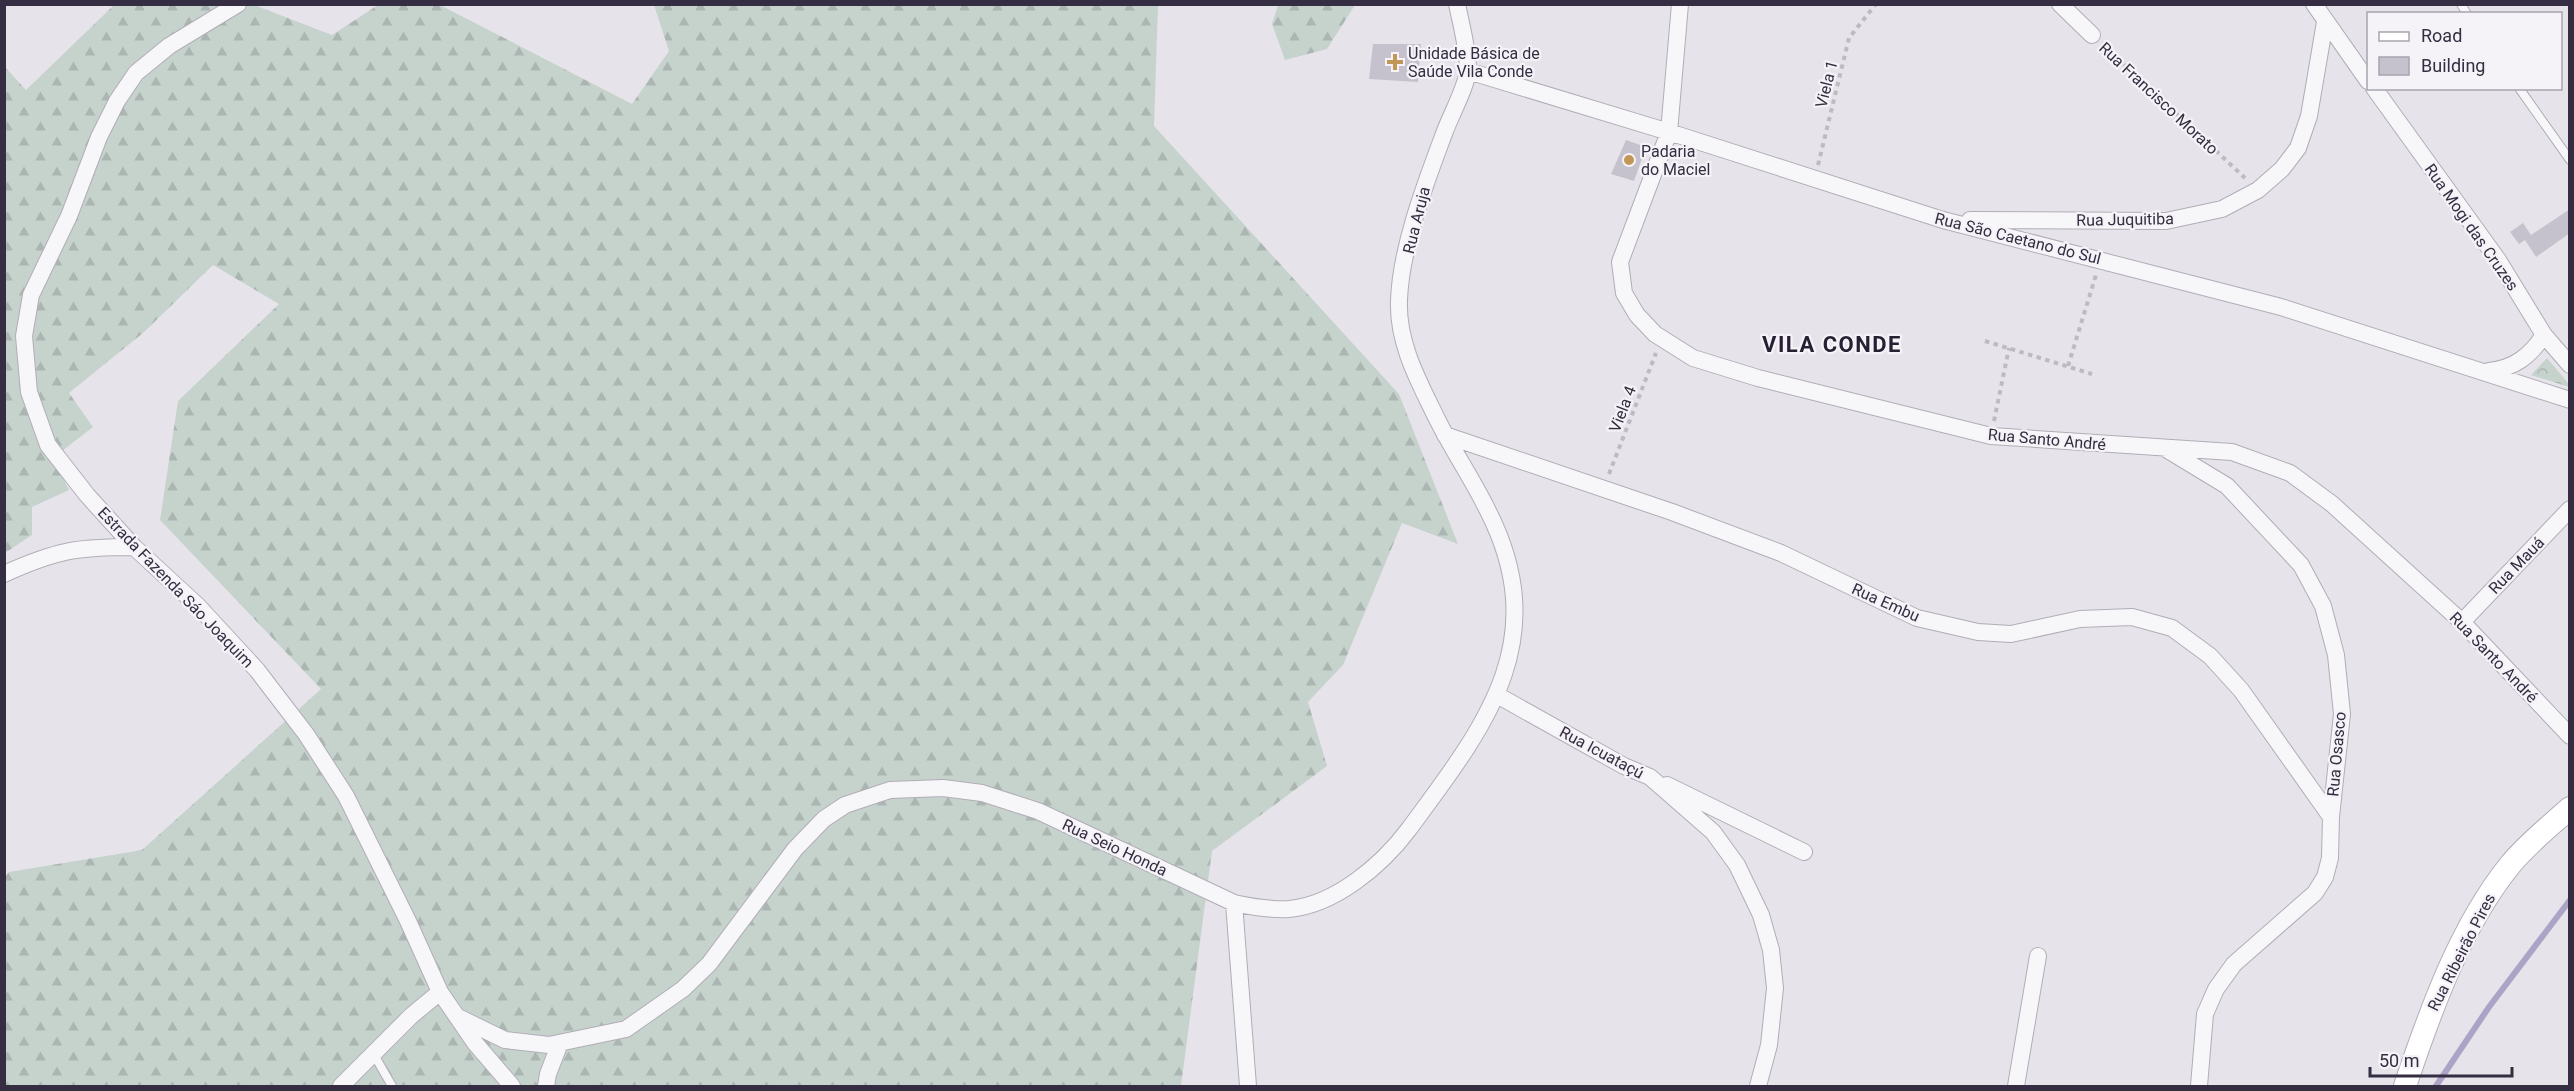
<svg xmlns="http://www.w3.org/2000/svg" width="2574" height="1091" font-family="Roboto,sans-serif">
  <defs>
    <pattern id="forest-firs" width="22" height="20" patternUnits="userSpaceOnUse" patternTransform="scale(1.5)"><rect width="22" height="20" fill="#c6d3cd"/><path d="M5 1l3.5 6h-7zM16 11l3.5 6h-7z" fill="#abb5b1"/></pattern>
    <pattern id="park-crowns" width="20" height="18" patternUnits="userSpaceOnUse" patternTransform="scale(1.5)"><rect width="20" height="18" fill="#c6d3cd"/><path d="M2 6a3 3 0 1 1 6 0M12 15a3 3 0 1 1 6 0" fill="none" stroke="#abb5b1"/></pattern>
  </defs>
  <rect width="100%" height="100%" fill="#e6e4ea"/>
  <path fill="url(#forest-firs)" d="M114,5H254L332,35L378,5H440L632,104L669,51L654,5H1158L1154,126L1399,394L1458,544L1402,523L1343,665L1308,702L1327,766L1212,851L1181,1086H5V877L9,872L142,850L321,689L160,520L178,401L279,304L213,265L143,333L69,393L93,427L53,458L69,490L32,507V535L5,553L4,66L26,90Z
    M1278,5V4L1355,5L1327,49L1285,60L1272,24Z"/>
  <path fill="url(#park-crowns)" d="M2547,358L2569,384V387L2531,375Z"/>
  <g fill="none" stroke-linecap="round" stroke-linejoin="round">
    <path stroke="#aca3c6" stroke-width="6" d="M2436,1086L2489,1007L2570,900"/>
  </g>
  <path fill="#c6c2cd" d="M1373,44H1421L1418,82L1369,79Z
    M1626,140L1646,147L1634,181L1611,174Z
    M2570,209V233L2536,257L2525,240L2519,244L2510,232L2523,223L2531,235Z"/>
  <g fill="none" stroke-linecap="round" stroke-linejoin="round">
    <g stroke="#b1adb7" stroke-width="10">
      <path id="lane" d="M2461,4L2467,14
        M2519,88L2570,160
        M373,1053L392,1086"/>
    </g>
    <g stroke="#b1adb7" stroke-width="18">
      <path id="street" d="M238,4L169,46L136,73L117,101L99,137L69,216L31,295L24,336L29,392L48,445L87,495L134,547L198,606L257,670L306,734L346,796L408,921L440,992L475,1043L512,1086
        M1680,4L1669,132L1620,262L1624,293L1637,315L1655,334L1693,358L1758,378L1991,436L2232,452L2290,473L2332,504L2462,622L2570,736
        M2060,4L2092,35
        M2314,4L2368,81
        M1468,71L1669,132L1943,220L2281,307L2570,400
        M2374,88L2498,260L2544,335L2570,365
        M1970,220L2166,221L2222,209L2258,190L2282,169L2298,148L2309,116L2325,22
        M2489,371C2515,368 2530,356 2544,335
        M1445,435L1672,512L1781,553L1917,618L1978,632L2011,634L2080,619L2132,617L2172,628L2210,656L2241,690L2331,817
        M2166,449L2227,486L2301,565L2323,606L2336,655L2342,714L2331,817L2330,858L2325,877L2315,893L2234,964L2216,989L2205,1014L2199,1086
        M4,574C57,550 77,547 134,547
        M2462,622L2570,509
        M1497,695L1624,766L1650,777L1713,832L1737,865L1761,915L1771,950L1775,988L1769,1045L1758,1086
        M1667,785L1804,852
        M1234,903L1248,1086
        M458,1017L505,1040L549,1045L626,1029L683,989L709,964L795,849L824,819L845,805L890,790L943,788L982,793L1038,811L1234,903C1252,907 1270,910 1289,909C1335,905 1382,865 1409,829C1485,726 1554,641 1488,511C1473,480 1453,451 1437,419C1419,382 1397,343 1399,300C1401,246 1426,182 1445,131C1451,115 1467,85 1468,70C1468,49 1461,24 1457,4
        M341,1086L411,1016L440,992
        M546,1086L548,1074L560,1043
        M2016,1086L2038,956"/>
    </g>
    <g stroke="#b1adb7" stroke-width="24">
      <path id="secondary" d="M2405,1086C2430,1012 2460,927 2510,865C2527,844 2550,826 2570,808"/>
    </g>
    <path stroke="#bdbac2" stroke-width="4" stroke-dasharray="4.5 4.5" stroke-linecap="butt" d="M2104,46L2245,178
      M1818,165L1849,38L1876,4
      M1985,341L2092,374
      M2068,366L2096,275
      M1994,421L2009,348
      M1609,474L1656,353"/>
    <use href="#lane" stroke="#f7f6f9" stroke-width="8"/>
    <use href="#street" stroke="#f7f6f9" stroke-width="16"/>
    <use href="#secondary" stroke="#fff" stroke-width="22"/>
  </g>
  <g fill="#c19757" stroke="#f5f3f8" stroke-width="2">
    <path d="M1392 53h6v6h6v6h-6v6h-6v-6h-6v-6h6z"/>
    <circle cx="1629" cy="160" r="6"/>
  </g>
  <g text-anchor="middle" stroke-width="4.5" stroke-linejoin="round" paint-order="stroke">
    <g font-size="16" fill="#352d41" stroke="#f5f3f8" text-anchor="start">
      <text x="1408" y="59">Unidade Básica de<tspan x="1408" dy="18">Saúde Vila Conde</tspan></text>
      <text x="1641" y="157">Padaria<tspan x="1641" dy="18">do Maciel</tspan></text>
    </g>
    <g font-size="16" fill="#352d41" stroke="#f5f3f8">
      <text transform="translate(1826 84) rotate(-76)" y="6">Viela 1</text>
      <text transform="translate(2159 98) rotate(43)" y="6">Rua Francisco Morato</text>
      <text transform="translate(2125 219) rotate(-1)" y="6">Rua Juquitiba</text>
      <text transform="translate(1416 220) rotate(-76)" y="6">Rua Aruja</text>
      <text transform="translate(2472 227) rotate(55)" y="6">Rua Mogi das Cruzes</text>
      <text transform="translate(2018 238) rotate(14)" y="6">Rua São Caetano do Sul</text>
      <text transform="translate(1622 409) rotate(-69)" y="6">Viela 4</text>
      <text transform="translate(2047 439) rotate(5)" y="6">Rua Santo André</text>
      <text transform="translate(2516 565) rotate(-46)" y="6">Rua Mauá</text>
      <text transform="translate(176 587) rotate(46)" y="6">Estrada Fazenda Sáo Joaquim</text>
      <text transform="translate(1886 602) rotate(24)" y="6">Rua Embu</text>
      <text transform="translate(2494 657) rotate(46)" y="6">Rua Santo André</text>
      <text transform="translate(1602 752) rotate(28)" y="6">Rua Icuataçú</text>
      <text transform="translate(2336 754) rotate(-85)" y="6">Rua Osasco</text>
      <text transform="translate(1115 847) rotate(25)" y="6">Rua Seio Honda</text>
      <text transform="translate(2461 952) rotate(-63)" y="6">Rua Ribeirão Pires</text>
    </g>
    <g font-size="22" font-weight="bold" letter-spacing="1.5" fill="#271f32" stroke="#f5f3f8">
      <text x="1832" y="352">VILA CONDE</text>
    </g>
  </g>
  <rect width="2574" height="1091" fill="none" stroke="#352d41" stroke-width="12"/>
  <rect x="2367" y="12" width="195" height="78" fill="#f5f3f8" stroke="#a8a4af" stroke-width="1.5"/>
  <rect x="2379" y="32" width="30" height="9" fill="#ffffff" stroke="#a8a4af" stroke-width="1.5"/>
  <text x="2421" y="42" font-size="18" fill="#352d41">Road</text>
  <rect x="2379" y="57" width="30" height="18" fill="#c6c2cd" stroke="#a8a4af" stroke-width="1.5"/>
  <text x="2421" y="72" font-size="18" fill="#352d41">Building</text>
  <path d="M2370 1067v9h142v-9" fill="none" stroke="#352d41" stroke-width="3"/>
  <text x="2379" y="1067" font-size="18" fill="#352d41" stroke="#f5f3f8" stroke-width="4.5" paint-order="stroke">50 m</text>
</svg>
